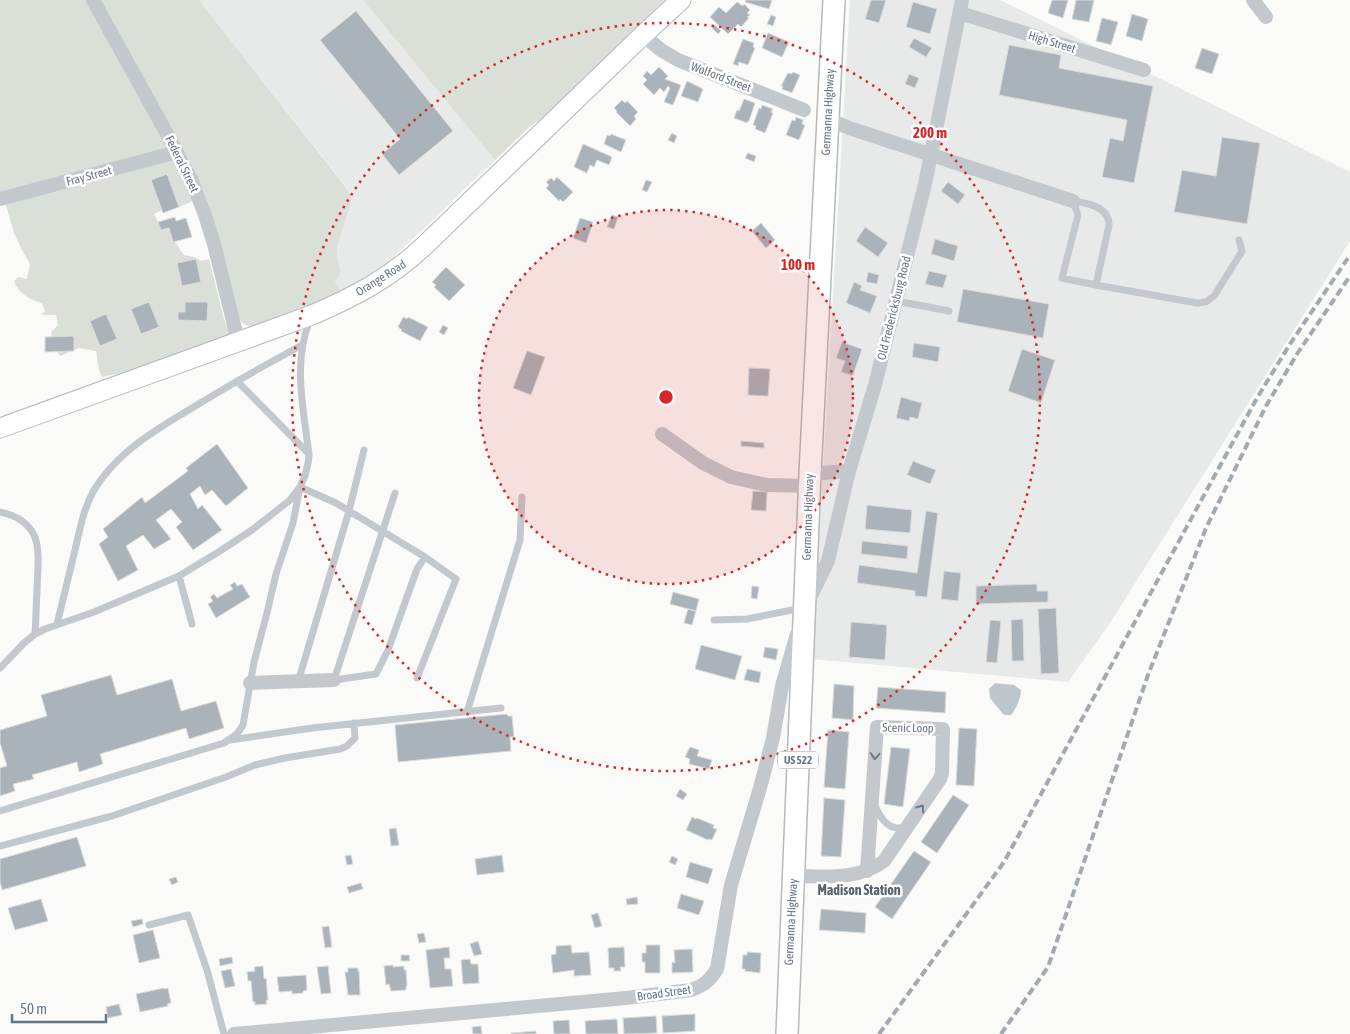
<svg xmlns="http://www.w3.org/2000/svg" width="1350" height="1034" font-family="'Asap Condensed',sans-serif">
  <rect width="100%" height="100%" fill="#fafaf8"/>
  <path fill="#e8e9e9" d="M199,0H363L495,160L397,254L388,265L342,293L317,249L347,188Z
    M850,0H1000L1350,172V241L1110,623L1068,682L812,659Z"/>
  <path fill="#dadfd7" d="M0,0H88L195,200L179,207L167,175L151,180L162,210L154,214L158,222L161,230L169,228L172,241L176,243L181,251L184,255L194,257L201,261L209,259L224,319L231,336L131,371L102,377C97,368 98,360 96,351L79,348L60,356L53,344L51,332L58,325L56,315H41L45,311L42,303C30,300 18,293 14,281L18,277L27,279L30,264L22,250L14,233L2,192H0Z
    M98,0H199L344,185L350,194L351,201L337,247V257L340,272L338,278L335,281L342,293L315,305L254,326C247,326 243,325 239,318C224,263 214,206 187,155Z
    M363,0H665L554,110L529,127L495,160Z"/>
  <path fill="#bbc7cb" d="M995,683L1014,685L1021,690C1021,698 1016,709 1011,715H1005L1003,714L990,698L989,689Z"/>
  <path fill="#aab3b9" stroke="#dcdcda" d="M746,0H772L769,9L745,2Z
    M871,0H886L879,23L865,19Z
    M1052,0H1068L1063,18L1048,13Z
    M1076,0H1094L1089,22L1072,19Z
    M737,2L743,6L744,4L750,10L747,13L750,15L747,17L749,18L741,27L738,24L728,34L710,17L719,7L726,13Z
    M913,2L937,9L930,34L906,27Z
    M356,11L453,131L399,175L382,154L400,139L320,40Z
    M1132,14L1148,19L1142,41L1126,36Z
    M771,15L776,17L773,26L767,24Z
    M1102,18L1118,22L1111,45L1096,41Z
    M715,25L721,31L718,34L712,28Z
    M768,33L789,42L782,57L762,48Z
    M914,38L932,48L926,57L909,47Z
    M743,39L754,43L753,47L755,48L748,65L739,62L738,66L733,64Z
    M1009,45L1061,55L1059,68L1153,86L1134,183L1102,177L1110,138L1123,141L1127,120L999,95Z
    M1202,48L1219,54L1212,74L1195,68Z
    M659,67L668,76L665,79L681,85L673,105L664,102L670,88L668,86L664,92L660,88L654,95L643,84L647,80L643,76L647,71L651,75Z
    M793,72L800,75L792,93L782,89L783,86H781L788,73L792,74Z
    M909,74L919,78L915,88L905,84Z
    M687,81L703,89L698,102L681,96Z
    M744,99L755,103L749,121H748L747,123L734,118L737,110L739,111Z
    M622,100L625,103L627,101L638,112L634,116L636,119L630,126L616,112L617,111L614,108Z
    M762,105L773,109L771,112L773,113L765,133L755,129L756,126L753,125L759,108L761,109Z
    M796,117L803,120L802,124L805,125L799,140L786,135L792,120L795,121Z
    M672,133L677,136L674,143L668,140Z
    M611,134L626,140L621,152L604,144L607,135L610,136Z
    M1222,137L1260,143L1247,224L1174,212L1182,170L1216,176Z
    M583,144L612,157L609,165L597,160L594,167L590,165L587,173L574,167Z
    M748,153L756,156L754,162L745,158Z
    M167,174L179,207L163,213L151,180Z
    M557,177L573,192L563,202L560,199L559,201L546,188L549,185L546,182L551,178L554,181Z
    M646,180L652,182L647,192L642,190Z
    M948,182L965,195L958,204L941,191Z
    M612,215L618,217L614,229L607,227Z
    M175,217L176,221L186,218L192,237L173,242L169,228L161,230L158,222Z
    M580,218L593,222L586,243L573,238Z
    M761,223L775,240L766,248L752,231Z
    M865,227L888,243L878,257L856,241Z
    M935,239L958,246L954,261L931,254Z
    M196,259L201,282L182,286L177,263Z
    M446,267L465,285L449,301L434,287L436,285L432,282Z
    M929,271L947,275L943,288L925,284Z
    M868,272L879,275L877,284L866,282Z
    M854,282L862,286L860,290L877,296L870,313L846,303Z
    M963,289L1049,304L1043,338L957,322Z
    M149,302L159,327L141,334L131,309Z
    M185,302H208L207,321L178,320V312H185Z
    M106,314L117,339L100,346L90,321Z
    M403,317L407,319L408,317L428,327L420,341L401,331L402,330L398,327Z
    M443,325L448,328L444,335L439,332Z
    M74,336V351L45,352V337Z
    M842,342L862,349L853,376L841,372L845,361L836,358Z
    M914,343L940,347L938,362L912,357Z
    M1022,349L1055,360L1041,403L1008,391Z
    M527,351L545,357L531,395L513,388Z
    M749,368L770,369L768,396L748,395Z
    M901,397L922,403L918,419L910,417L909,421L896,418Z
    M741,441L764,443V448L741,446Z
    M217,444L248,488L226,506L212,490L205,495L200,486L190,494L198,509L202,505L222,530L193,550L176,527L182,522L171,509L156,520L171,539L154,549L143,535L126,546L138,570L118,581L99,544L108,537L103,529L142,497L145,503L188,471L186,468Z
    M913,461L936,470L930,484L907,475Z
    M753,491L767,492L766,511L751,510Z
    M867,505L912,510L910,533L865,529Z
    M926,511L938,513L927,597L915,596V591L857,583L859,565L917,573Z
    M862,541L908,546L907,559L861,554Z
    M944,571L961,573L958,601L941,599Z
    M235,582L237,586L242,584L250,597L216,618L208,604L213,601L210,597L214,594L217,598L233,589L230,585Z
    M1037,584V591H1048V602L976,604V586Z
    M752,586L759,587L757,599L751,598Z
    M673,592L699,599L696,611L670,604Z
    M1056,608L1059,673L1041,674L1038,609Z
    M688,609L696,611L692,625L684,623Z
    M1023,619L1024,661H1012L1011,620Z
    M990,620L1001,621L997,663L986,662Z
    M851,622L887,625L885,660L849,657Z
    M701,645L742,656L735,680L695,669Z
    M765,647L778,649L776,660L763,657Z
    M747,669L761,672L759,683L744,680Z
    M111,675L117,695L172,679L181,711L216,701L224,728L189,739L186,728L100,754L103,764L79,772L77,762L32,775L34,779L13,784L15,791L0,796V768L7,766L0,743V730L47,716L41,695Z
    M834,684L854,686L853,720L832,718Z
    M878,687L946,692L945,713L876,708Z
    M507,714L508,716H512L514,737H510L511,751L398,762L395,725Z
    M959,728L977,729L974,786L956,785Z
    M828,730L849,732L845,789L824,787Z
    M690,747L699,750L697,756L712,760L709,769L689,764L690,759L685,757Z
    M891,747L910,749L903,807L884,804Z
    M680,789L687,794L683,800L676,796Z
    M953,795L969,805L937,853L921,842Z
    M824,798L845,800L841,857L821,856Z
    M692,817L696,819L697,818L714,825L713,828L717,829L712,840L708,839V840L686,830Z
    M396,828L399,845L391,846L389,829Z
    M77,837L86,866L2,890L0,881V859Z
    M914,851L931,862L892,919L875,907Z
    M351,855L353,864L347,865L345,856Z
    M502,855L504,872L477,875L475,859Z
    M672,856L678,859L675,865L669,862Z
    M690,862L713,869L708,884L686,877Z
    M176,877L178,882L172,885L169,879Z
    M361,883L363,889L349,893L347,887Z
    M681,894L704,901L699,915L677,908Z
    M637,897L638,904L627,905L626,899Z
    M41,899L48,921L15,930L8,908Z
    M821,909L866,913L865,933L819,930Z
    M598,913L602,926L595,928L591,915Z
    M142,919L143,924L133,927L131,921Z
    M329,926L332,947L325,948L322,927Z
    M153,930L160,958L139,963L133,935Z
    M424,933L426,942L419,943L417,934Z
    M478,941L482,954L474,956L470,944Z
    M571,945L572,953L589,952L591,975L574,976V970L553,973L551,955L556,954V946Z
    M646,945H660V973H645V962H642V953H646Z
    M449,947L450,958H444L445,969H451L453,986L430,988L426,950Z
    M624,947L625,967H620L621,971H614V968H609L608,948Z
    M692,949L693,972L672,973V962L675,963L674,950Z
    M747,952L761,953L760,973L745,971V969H742L743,955H747Z
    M401,955H409L410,961H401Z
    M232,957L233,963L220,966L219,959Z
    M470,959L471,964H478L479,983L463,984L461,960Z
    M393,965V967L404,966V970H406L407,986H406V990L391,991L389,984L386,985L384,966Z
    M263,966L264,979L266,978L268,1000H266L267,1004L255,1005V1002H253L251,981H248L247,972L255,971L254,967Z
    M328,966L331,993L321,994L317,967Z
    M348,968H358V971H359L360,995H348L345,972H348Z
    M231,969L235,986L225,988L221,971Z
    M306,975L307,990L303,991V993L292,994V991L279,992L277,977Z
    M164,988V989L168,988L171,1003L167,1004L168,1006L140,1012L136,994Z
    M119,1004L122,1015L108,1018L106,1007Z
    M695,1014V1031L663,1033L662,1016Z
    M656,1016L657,1033L624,1034L623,1018Z
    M617,1019L618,1034H586L585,1021Z
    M569,1020L570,1034H554L553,1021Z
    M481,1026L482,1034H473L472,1027Z
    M536,1031V1034H511V1033Z"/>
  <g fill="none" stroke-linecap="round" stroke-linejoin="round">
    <g stroke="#b3babf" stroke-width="21">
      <path id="secondary" d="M0,428L312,315C354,297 390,278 423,247L643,35L681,0"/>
    </g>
    <g stroke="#b5babe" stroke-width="24">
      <path id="primary" d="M787,1034L810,474L834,0"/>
    </g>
    <path stroke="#c3c8cc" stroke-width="7" d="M1073,201C1088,203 1109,207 1109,225L1096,285L1062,278L1078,215Z
      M1096,285L1197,303L1206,302L1214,296L1241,253L1242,251L1239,240
      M896,301L949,311
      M237,381L309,454
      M395,493L334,680L376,674L388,650L417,569L425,557
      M0,512C14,515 27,521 34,535C41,550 37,575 37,592C36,606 36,620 35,634L24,643L0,668
      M179,576L192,624
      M714,620L747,619L792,610H802
      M57,624C63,599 69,575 75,550C80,530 83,510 93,492C116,452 158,428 197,405C231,384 267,364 302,345
      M35,634L45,629L94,612L179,576L220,551L252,530L290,500L300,487L336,503L425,557L456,579L417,678
      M298,682L349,511L364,450
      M467,712L520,540L522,497
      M230,740L312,728L501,708
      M874,804C880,817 888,832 905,827
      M0,811L224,743L237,734L243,725L254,662L267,613L276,574L293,523L300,487L305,476L308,463L309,455C304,410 292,363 310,320
      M0,846L112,816L226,777L255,765L285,758L340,749L347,746L355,738L354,723
      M149,925L188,915L207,970L224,1034"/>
    <path stroke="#c3c8cc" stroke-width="14" d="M93,0L177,152L191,179L205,215L214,244L238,341
      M1253,0L1266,17
      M960,13L1144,70
      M643,35L661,50L678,60L804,110
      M827,119L852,129L1073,201
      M0,199L177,152
      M662,434L703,463L731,477L767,485L809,486
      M810,474L849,471
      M808,602L828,561L849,471L875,385L925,184L962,0
      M250,683L334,680
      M793,876C824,876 857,881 884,861L940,779L942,773L943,729L877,727L867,871
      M234,1034L626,998L691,990C705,985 709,981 717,969L731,885L760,788L773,738L782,686L797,634"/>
    <use href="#secondary" stroke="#fff" stroke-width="19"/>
    <use href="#primary" stroke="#fff" stroke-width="21"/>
    <path stroke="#a2aab0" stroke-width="4" stroke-dasharray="8 4" stroke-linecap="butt" d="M879,1034L1004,862L1257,398L1290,344L1350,255
      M1001,1034L1048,967L1148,675L1206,528L1266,406L1297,354L1350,276"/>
  </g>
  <defs><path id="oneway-chevron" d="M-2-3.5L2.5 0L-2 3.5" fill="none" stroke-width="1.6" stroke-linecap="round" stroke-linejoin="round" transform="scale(1.25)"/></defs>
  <g stroke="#6a7a87">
    <use href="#oneway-chevron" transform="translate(875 756) rotate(94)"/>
    <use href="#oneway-chevron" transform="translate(921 808) rotate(-55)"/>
  </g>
  <circle cx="666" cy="397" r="187" fill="#d62828" fill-opacity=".12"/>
  <g fill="none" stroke="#d62828" stroke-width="2.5" stroke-dasharray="2.5 5">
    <circle cx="666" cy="397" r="187"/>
    <circle cx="666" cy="397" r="374"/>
  </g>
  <g text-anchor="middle" stroke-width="5" stroke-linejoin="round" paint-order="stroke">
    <rect fill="#fff" stroke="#939fa8" stroke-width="1" x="778" y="751.5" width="40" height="17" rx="4"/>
    <g font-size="11" font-weight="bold" fill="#657683">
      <text x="798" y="764">US 522</text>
    </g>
    <g font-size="12" fill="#657683" stroke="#fff">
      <text transform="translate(1052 42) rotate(17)" y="4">High Street</text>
      <text transform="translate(721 77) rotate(21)" y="4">Wolford Street</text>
      <text transform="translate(828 112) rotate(-87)" y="4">Germanna Highway</text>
      <text transform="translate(182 164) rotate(64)" y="4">Federal Street</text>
      <text transform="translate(89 176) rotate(-15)" y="4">Fray Street</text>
      <text transform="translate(381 278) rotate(-32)" y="4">Orange Road</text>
      <text transform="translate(894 308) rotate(-76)" y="4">Old Fredericksburg Road</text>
      <text transform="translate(808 517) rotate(-88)" y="4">Germanna Highway</text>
      <text transform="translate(908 728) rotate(1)" y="4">Scenic Loop</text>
      <text transform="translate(791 922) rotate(-87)" y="4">Germanna Highway</text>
      <text transform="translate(664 993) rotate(-8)" y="4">Broad Street</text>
    </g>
    <g font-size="14" font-weight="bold" fill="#57646e" stroke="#fff">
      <text x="859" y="895">Madison Station</text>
    </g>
  </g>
  <circle cx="666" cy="397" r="8" fill="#d62828" stroke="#fff" stroke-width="2.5"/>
  <g font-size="15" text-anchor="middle" font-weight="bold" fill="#d62828" stroke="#fff" stroke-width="5" stroke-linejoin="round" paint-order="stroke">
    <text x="930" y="138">200 m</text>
    <text x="798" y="270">100 m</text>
  </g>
  <path d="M12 1014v8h94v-8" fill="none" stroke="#657683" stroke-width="2.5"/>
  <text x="20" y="1014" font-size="15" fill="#657683" stroke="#ffffff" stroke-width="4" paint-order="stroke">50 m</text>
</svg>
